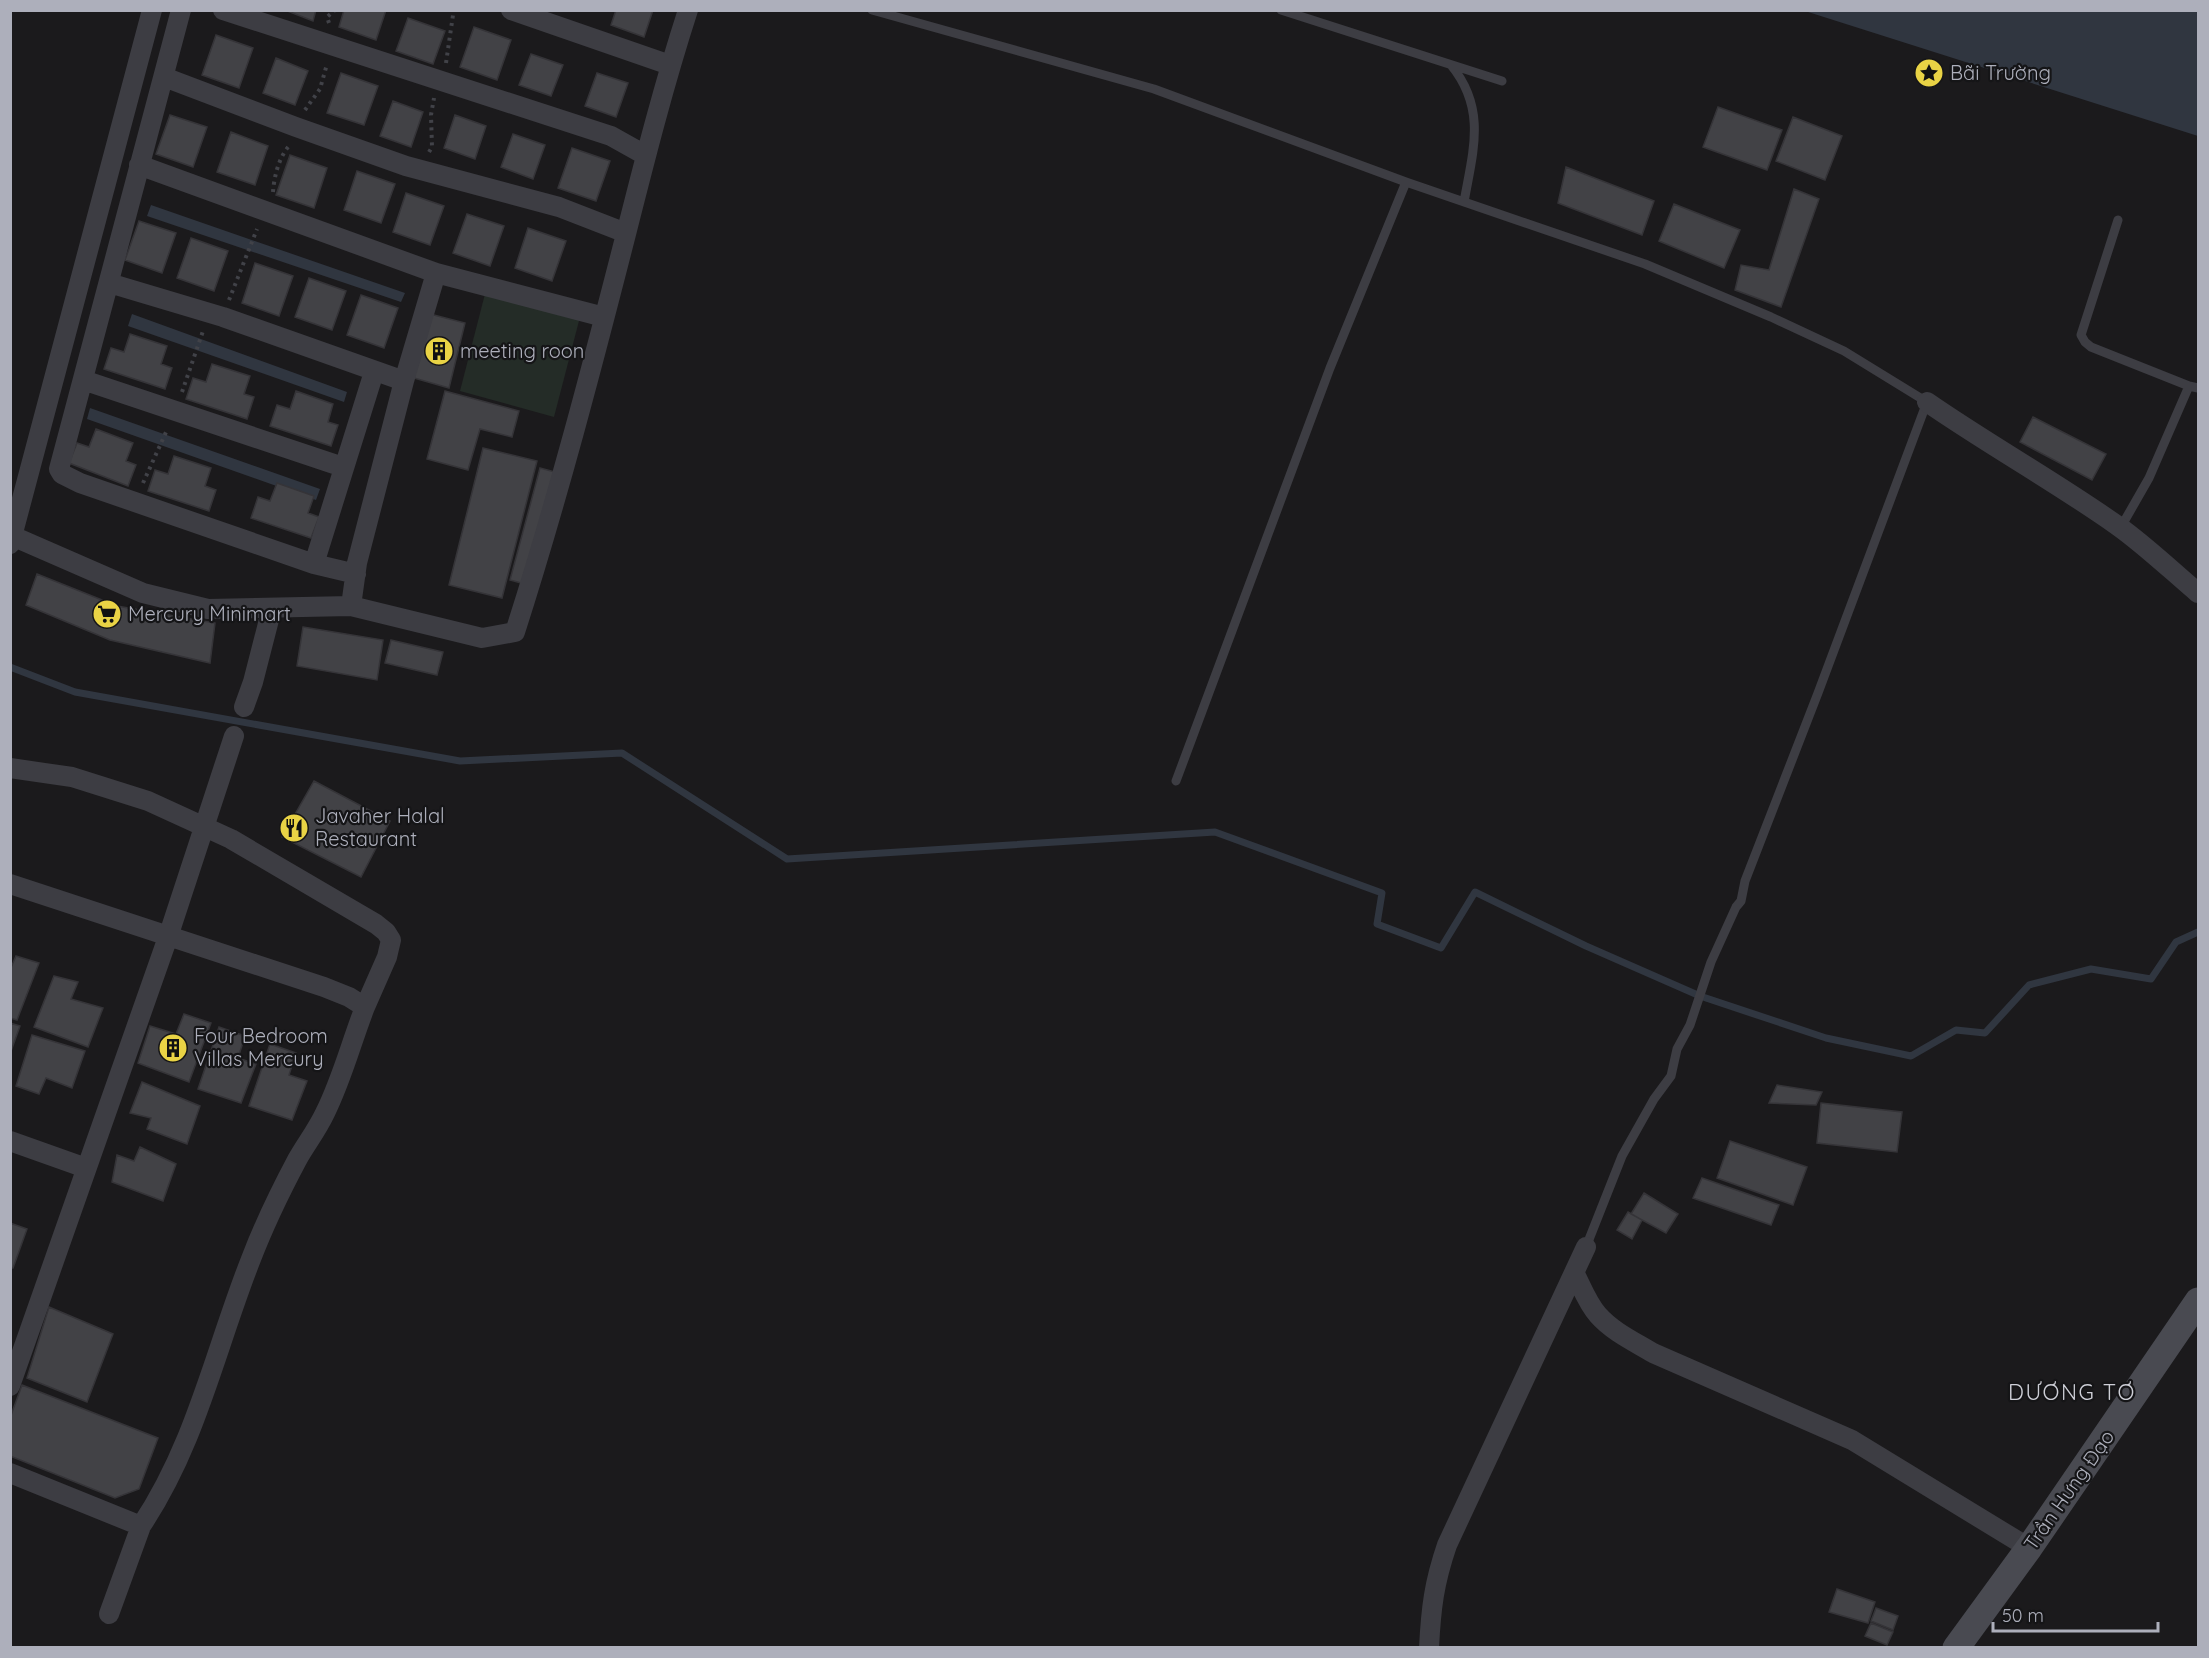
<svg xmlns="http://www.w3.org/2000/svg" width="2209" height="1658" font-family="Quicksand,sans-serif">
  <rect width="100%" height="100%" fill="#1b1a1c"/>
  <path fill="#242c27" d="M486,290L580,317L554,417L460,391Z"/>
  <path fill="#303640" d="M1805,11H2198V136Z
    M151,205L405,293L401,302L147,216Z
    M132,314L347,392L344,402L128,326Z
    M90,408L320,489L316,500L87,419Z"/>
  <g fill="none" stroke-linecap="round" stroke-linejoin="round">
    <path stroke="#303640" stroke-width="7" d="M10,667L75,692L460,761L622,753L787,859L1215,832L1382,893L1377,924L1441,948L1475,892L1586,946L1700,996L1826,1038L1911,1056L1956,1030L1985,1033L2029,985L2091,969L2151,979L2176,942L2198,932"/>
  </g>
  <path fill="#424246" stroke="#353438" stroke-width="1.5" d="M285,10H316L313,21Z
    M344,10H386L376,40L339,27Z
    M616,10H653L644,37L611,25Z
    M408,18L445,31L433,64L396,51Z
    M474,27L511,40L497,80L460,67Z
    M216,35L253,48L239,88L202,75Z
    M531,54L563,65L551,96L519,85Z
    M276,58L308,71L295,105L263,93Z
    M341,73L378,86L364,125L327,113Z
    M597,73L628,83L616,117L585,106Z
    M393,101L423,112L411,147L380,136Z
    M1718,107L1782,130L1767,170L1703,147Z
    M170,115L207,127L193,167L156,154Z
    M455,115L486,126L475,159L444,148Z
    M1793,117L1842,136L1825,180L1776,161Z
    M231,132L268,146L255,185L217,172Z
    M513,134L545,145L533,179L501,167Z
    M572,148L610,161L596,201L558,188Z
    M290,155L327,168L314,208L276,195Z
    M1566,167L1654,201L1642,235L1558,203Z
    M357,171L395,184L381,223L344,210Z
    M1794,189L1819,199L1781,307L1735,290L1741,265L1769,270Z
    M406,193L444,206L430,245L393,232Z
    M1674,204L1740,230L1724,268L1659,241Z
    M467,214L504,226L490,266L453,253Z
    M139,221L176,233L162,273L125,260Z
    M528,228L566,241L552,281L515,268Z
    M191,238L228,251L214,291L177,278Z
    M255,263L293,276L279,316L242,303Z
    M309,278L346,291L332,330L295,317Z
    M361,295L398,308L384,348L347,335Z
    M430,314L465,323L449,388L414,378Z
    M130,334L167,346L161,364L172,368L165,389L104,369L111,348L124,352Z
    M212,364L250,376L244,394L254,397L247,419L186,399L193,378L206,382Z
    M296,391L333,404L328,422L338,425L331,446L270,426L277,405L290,409Z
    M445,391L519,411L512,437L480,429L468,470L427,459Z
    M2033,417L2106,454L2092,480L2020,442Z
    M96,429L133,443L126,461L136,465L128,486L69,463L77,443L89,447Z
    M483,448L537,461L502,598L449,585Z
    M174,456L211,468L205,486L216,490L209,511L148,491L155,470L168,474Z
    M540,468L555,472L525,584L510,580Z
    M277,483L314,496L308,513L319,517L311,538L251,518L258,497L270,501Z
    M37,574L117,606L215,623L210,663L110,640L26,605Z
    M303,627L383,640L377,680L297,666Z
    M391,640L443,652L437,675L385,663Z
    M314,781L390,821L361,877L282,837Z
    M16,956L39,963L17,1020L10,1018V970Z
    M54,976L78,982L71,999L103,1008L88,1047L34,1027Z
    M184,1014L211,1023L189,1082L138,1063L150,1026L176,1034Z
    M10,1023L20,1026L10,1054Z
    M219,1027L245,1036L238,1058L256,1064L241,1103L198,1089Z
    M32,1035L85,1051L72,1088L46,1078L39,1094L16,1086Z
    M270,1044L296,1053L289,1075L307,1081L292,1120L249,1106Z
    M142,1082L200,1106L187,1144L147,1129L151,1118L130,1113Z
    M1777,1085L1822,1092L1816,1105L1769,1103Z
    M1821,1103L1902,1112L1897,1152L1817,1143Z
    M1730,1141L1807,1167L1793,1205L1717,1178Z
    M140,1147L176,1164L163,1201L112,1182L117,1155L134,1161Z
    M1702,1178L1779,1205L1771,1225L1693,1198Z
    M1644,1193L1678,1214L1666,1233L1631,1214Z
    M1628,1212L1642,1220L1632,1239L1617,1230Z
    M10,1223L27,1229L13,1268H10Z
    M49,1307L113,1334L87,1402L27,1378Z
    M22,1385L158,1438L139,1489L115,1498L10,1456V1418Z
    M1837,1589L1875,1602L1868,1623L1829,1612Z
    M1876,1608L1898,1616L1893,1630L1871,1621Z
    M1871,1623L1893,1632L1887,1645L1865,1636Z"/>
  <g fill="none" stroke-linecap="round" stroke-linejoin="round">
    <path stroke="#414248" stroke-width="4" stroke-dasharray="3 4.5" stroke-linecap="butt" d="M329,23L327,17L335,10
      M446,63L453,15L451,10
      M305,110L320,89L327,64
      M429,152L432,147L431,115L434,98
      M273,192C274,177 279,157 289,146
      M229,300L257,229
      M182,392L203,331
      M143,483L167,430"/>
    <path stroke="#3d3d43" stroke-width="9" d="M872,10L1154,89L1406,182L1645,264L1771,317L1844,351L1927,402L1818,693L1745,881L1741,901L1736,907L1711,962L1690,1025L1677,1049L1671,1076L1654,1099L1622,1156L1586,1247
      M1281,10L1502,81
      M1451,65C1487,109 1473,151 1464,202
      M2118,220L2081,335L2085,342L2091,347L2189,386
      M2121,527L2149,478L2189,386L2198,388
      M1176,781L1330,368L1406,182"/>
    <path stroke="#3d3d43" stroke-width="20" d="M181,10L59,469L62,474L80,483L314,564L356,574
      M223,10L611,136L645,155
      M511,10L670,65
      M164,77L296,127L406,166L559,207L626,233
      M139,165L436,273L604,317
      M109,283L223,317L404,381
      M83,380L343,467
      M1927,402C1989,445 2056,482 2118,526C2146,546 2172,571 2198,593
      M10,535L143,593L208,609L351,606L482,638L515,632C557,501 592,367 626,234C645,159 664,84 688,10
      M10,544L152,10
      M314,564L374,372
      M351,606L357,563L404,381L436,273
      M244,707L253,682L272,608
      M10,768L72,777L148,801L231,839L376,924L386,932L391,940L387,957L365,1007
      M10,884L324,987L349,997L365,1007C351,1043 342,1079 325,1113C317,1130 306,1144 297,1160C280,1192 264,1225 251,1259C215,1350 196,1444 141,1526L10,1473
      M10,1141L86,1168
      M1575,1274C1582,1288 1588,1304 1598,1315C1613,1332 1635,1342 1653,1353L1852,1440L2029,1548
      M10,1386L168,937L234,736
      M109,1614L141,1526
      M1429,1648C1431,1608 1434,1583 1447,1545L1586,1247"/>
    <path stroke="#494a51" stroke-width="27" d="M1956,1648L2029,1548L2198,1301"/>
  </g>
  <defs>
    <g id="sight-disc" transform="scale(1.5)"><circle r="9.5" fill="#e9d345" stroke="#151517"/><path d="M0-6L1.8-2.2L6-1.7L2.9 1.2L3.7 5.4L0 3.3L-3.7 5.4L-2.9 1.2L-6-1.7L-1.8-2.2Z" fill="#111"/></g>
    <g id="building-disc" transform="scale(1.5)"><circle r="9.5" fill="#e9d345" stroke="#151517"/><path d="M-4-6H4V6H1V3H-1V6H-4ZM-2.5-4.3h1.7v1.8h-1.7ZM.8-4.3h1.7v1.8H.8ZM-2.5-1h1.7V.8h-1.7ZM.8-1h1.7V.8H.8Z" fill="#111"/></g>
    <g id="supermarket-disc" transform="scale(1.5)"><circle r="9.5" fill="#e9d345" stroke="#151517"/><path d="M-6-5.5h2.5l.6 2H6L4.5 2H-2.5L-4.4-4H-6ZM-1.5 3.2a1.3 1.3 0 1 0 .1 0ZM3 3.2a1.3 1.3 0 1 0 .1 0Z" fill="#111"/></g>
    <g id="restaurant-disc" transform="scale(1.5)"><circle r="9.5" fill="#e9d345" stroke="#151517"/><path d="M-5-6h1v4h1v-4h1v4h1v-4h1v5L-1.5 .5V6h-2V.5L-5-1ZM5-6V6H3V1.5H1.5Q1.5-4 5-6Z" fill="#111"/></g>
  </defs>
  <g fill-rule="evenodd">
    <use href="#sight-disc" x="1929" y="73"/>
    <use href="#building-disc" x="439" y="351"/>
    <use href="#supermarket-disc" x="107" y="614"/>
    <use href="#restaurant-disc" x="294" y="828"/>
    <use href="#building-disc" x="173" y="1048"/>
  </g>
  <g text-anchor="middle" stroke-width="4.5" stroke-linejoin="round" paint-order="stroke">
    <g font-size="20" fill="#adafbb" stroke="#151517" text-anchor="start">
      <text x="1950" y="80">Bãi Trường</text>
      <text x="460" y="358">meeting roon</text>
      <text x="128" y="621">Mercury Minimart</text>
      <text x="315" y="823">Javaher Halal<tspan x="315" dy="23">Restaurant</tspan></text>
      <text x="194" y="1043">Four Bedroom<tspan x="194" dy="23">Villas Mercury</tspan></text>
    </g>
    <g font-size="20" fill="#adafbb" stroke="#151517">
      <text transform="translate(2069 1490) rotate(-55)" y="7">Trần Hưng Đạo</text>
    </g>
    <g font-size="22" letter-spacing="1.5" fill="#cecfd7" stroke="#151517">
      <text x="2072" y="1400">DƯƠNG TƠ</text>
    </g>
  </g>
  <rect width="2209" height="1658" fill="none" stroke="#adafbb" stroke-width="24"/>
  <path d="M1993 1622v9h165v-9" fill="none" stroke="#adafbb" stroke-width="3"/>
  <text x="2002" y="1622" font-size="18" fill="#adafbb" stroke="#151517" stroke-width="4.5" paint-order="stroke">50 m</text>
</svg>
